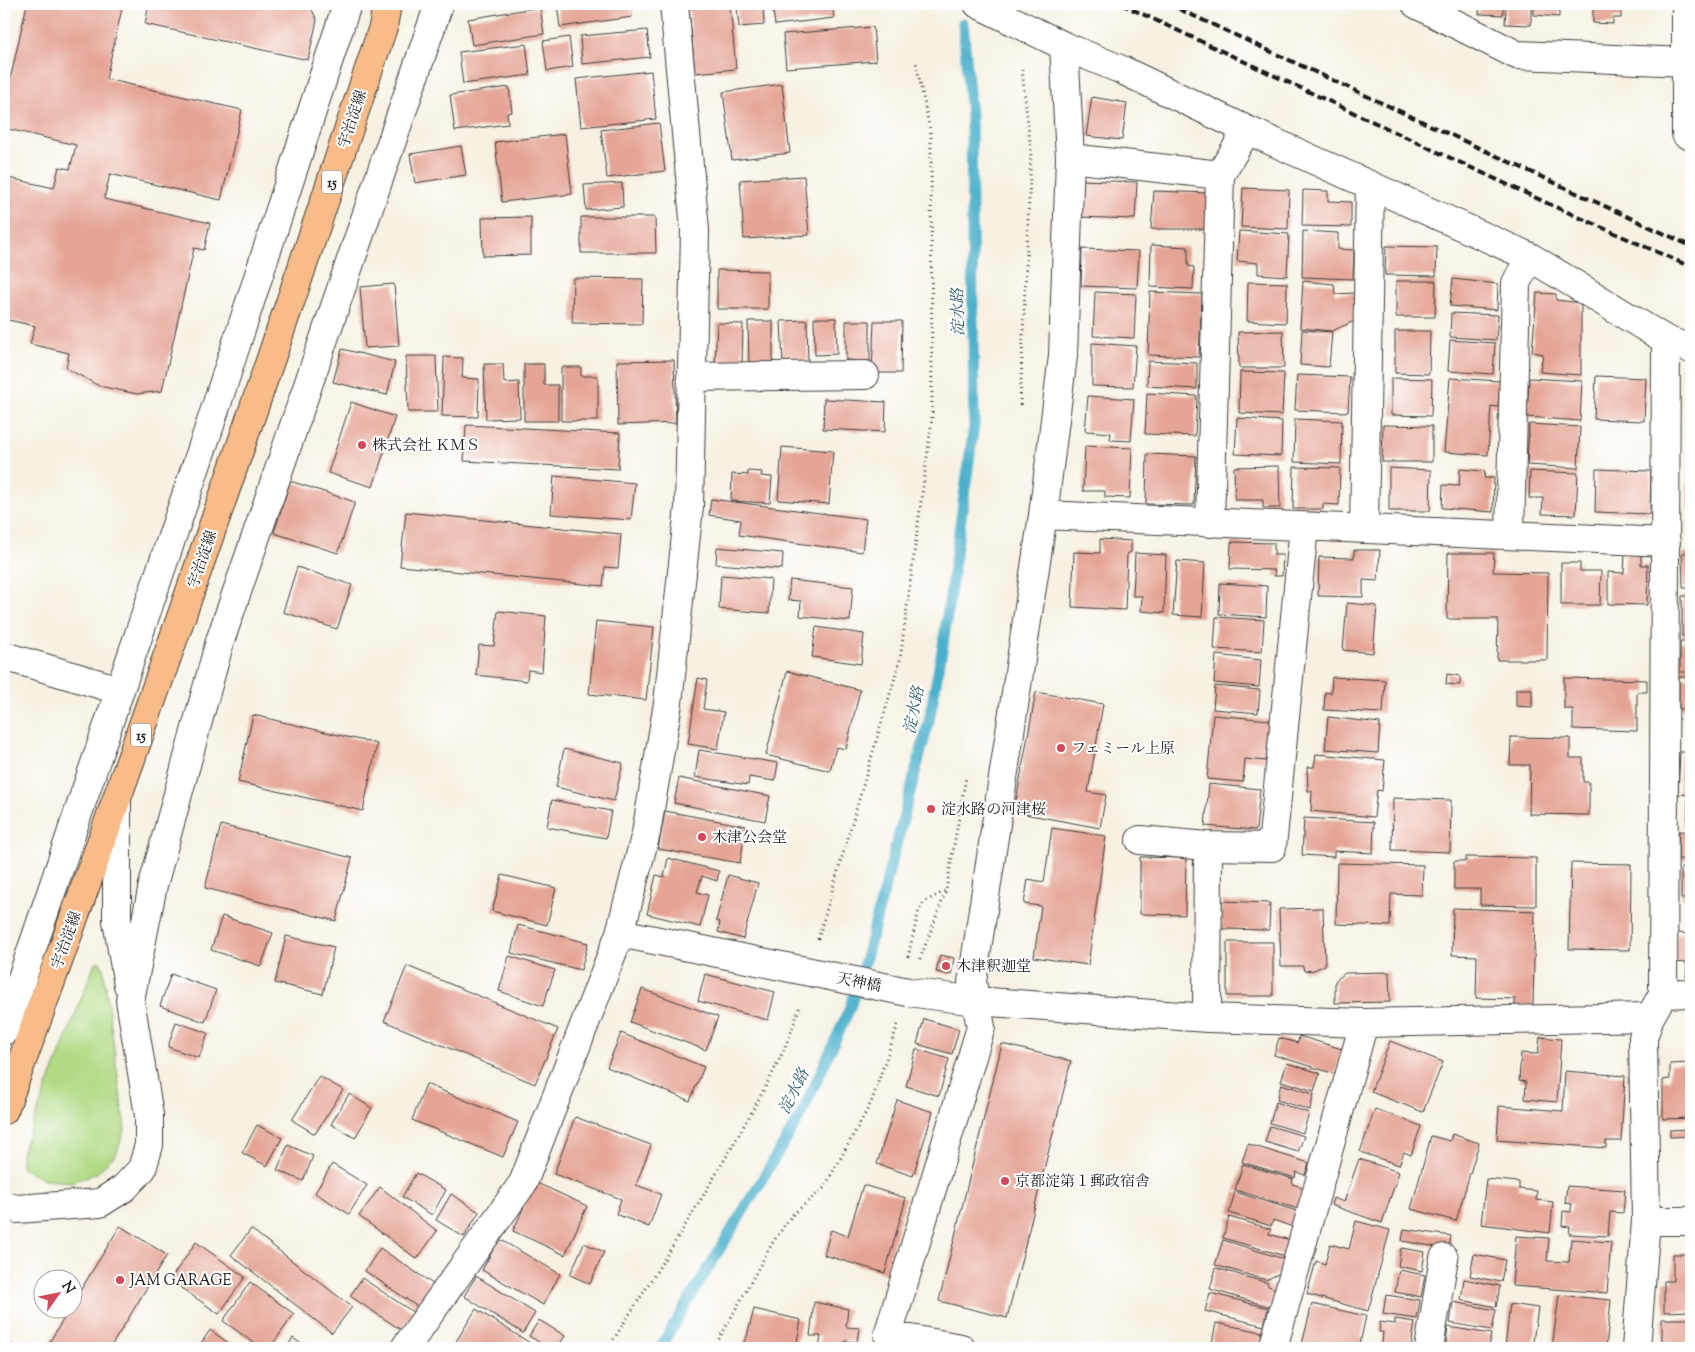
<svg xmlns="http://www.w3.org/2000/svg" width="1695" height="1352" font-family="'Sorts Mill Goudy','Noto Serif JP',serif">
  <rect width="100%" height="100%" fill="#fff"/>
  <filter id="ink" filterUnits="userSpaceOnUse"><feTurbulence type="fractalNoise" baseFrequency=".02" numOctaves="2"/><feDisplacementMap in="SourceGraphic" scale="10" xChannelSelector="R" yChannelSelector="G"/><feConvolveMatrix kernelMatrix="1 2 1 2 8 2 1 2 1" color-interpolation-filters="sRGB"/></filter>
  <filter id="wash" filterUnits="userSpaceOnUse"><feTurbulence type="fractalNoise" baseFrequency=".0096" numOctaves="4" result="noise"/><feDisplacementMap in="SourceGraphic" scale="20" xChannelSelector="R" yChannelSelector="G"/><feGaussianBlur stdDeviation="1.12" result="paint"/><feColorMatrix in="noise" values="0 0 0 0 0 0 0 0 0 0 0 0 0 0 0 0 0 1.4 0 .05"/><feComposite in="paint" operator="in"/></filter>
  <g filter="url(#wash)">
    <rect width="100%" height="100%" fill="#f6f1e2"/>
    <path fill="#b1da85" stroke="#667b50" d="M99,961L103,967L125,1129L116,1154L97,1173L73,1182L44,1180L21,1168V1154L95,963Z"/>
    <g fill="none" stroke-linecap="round" stroke-linejoin="round">
      <path stroke="#4cb0cb" stroke-width="11" d="M660,1348L801,1115L849,1010L866,958L929,721L943,645L974,426L971,116L963,23"/>
    </g>
    <g id="blocks">
      <path fill="#e5a596" d="M27,4H123L106,79L242,110L221,200L110,174L104,199L210,223L204,250L194,248L162,391L137,394L99,386L66,368L69,353L30,344L35,326L4,319V177L54,188L59,167L70,169L76,145L4,128V107Z
        M149,4H309L317,20L308,60L145,24Z
        M557,4H631L632,17L560,27Z
        M763,4L764,25L739,27L737,7Z
        M772,4H832L834,18L775,25Z
        M1480,4H1503V15L1479,14Z
        M1506,4H1531V25L1505,24Z
        M1534,4H1559V17L1534,15Z
        M1593,4H1621V18H1613V24L1593,23Z
        M730,5L736,69L695,73L689,8Z
        M540,7L544,34L472,45L468,19Z
        M873,27L876,61L786,68L783,34Z
        M647,30L650,57L582,64L580,36Z
        M569,37L573,67L547,71L543,41Z
        M526,44L530,75L463,84L459,52Z
        M651,71L656,119L581,127L576,79Z
        M782,84L790,153L732,160L723,92Z
        M509,87L512,112L507,113L508,124L455,131L450,95Z
        M1092,97L1127,103L1122,140L1086,136Z
        M659,123L665,171L607,178L601,130Z
        M565,134L572,194L502,202L495,142Z
        M461,146L466,175L415,183L410,154Z
        M804,176L809,235L744,239L740,180Z
        M1080,180L1137,182L1135,219L1079,217Z
        M622,183L623,207L586,210L584,185Z
        M1243,188L1289,190L1288,229L1241,227Z
        M1303,190L1328,191V201L1351,202V227L1302,226Z
        M1154,191L1210,193L1208,229H1151Z
        M531,217V255L483,256L482,218Z
        M581,217H655L656,253H581Z
        M1239,231L1289,234L1287,276L1258,274V263L1237,261Z
        M1303,231L1338,233V249L1354,250L1353,279L1302,277Z
        M1151,245L1188,247V266L1194,267L1193,289L1150,287Z
        M1386,246L1437,247L1436,276L1385,275Z
        M1082,249L1139,251L1137,288L1081,286Z
        M717,270L768,271V309H717Z
        M573,278L643,279L642,324L572,323Z
        M1453,279L1498,284L1497,310L1450,306Z
        M1303,281L1334,284L1335,294L1354,293V321L1332,331L1300,328Z
        M1396,281H1436L1435,317H1396Z
        M1248,282L1287,283L1286,323L1247,321Z
        M394,284L399,346L365,348L360,287Z
        M1095,292L1136,294L1134,338L1093,336Z
        M1150,292L1202,294L1199,357L1148,355Z
        M1537,293L1556,294V300L1581,303V375L1540,372L1543,354L1532,352Z
        M1451,313L1498,315L1496,340L1450,337Z
        M814,318H836L837,354L815,355Z
        M807,320L808,364H783L781,321Z
        M748,321H773V364H749Z
        M846,321H870V361L846,360Z
        M874,321H902L901,373H872Z
        M717,323L743,324L742,366L715,365Z
        M1302,330L1332,332L1329,367L1300,365Z
        M1283,331L1284,368H1239L1238,332Z
        M1395,331H1430L1429,374L1395,373Z
        M1450,340L1495,343L1493,374L1448,371Z
        M1092,343L1136,346L1133,387L1092,386Z
        M342,349L395,362L387,395L333,382Z
        M406,356H436L438,412H408Z
        M444,357L463,358L462,378L479,379L478,417L442,416Z
        M674,360L676,423L618,425L617,361Z
        M1148,361L1197,363V389L1147,386Z
        M484,364H503L504,383L519,382L520,418L486,419Z
        M524,364H544V385H558V421H524Z
        M561,367H581V376H598V421H561Z
        M1686,371H1691V400L1687,401Z
        M1240,372L1284,373L1282,415L1239,413Z
        M1297,375L1350,377L1348,412L1295,410Z
        M1596,376L1646,378L1644,421L1594,419Z
        M1391,378L1432,379L1431,416L1391,415Z
        M1450,378L1500,381L1498,407L1491,406L1488,455L1444,452Z
        M1529,378L1582,381L1580,421L1527,417Z
        M1147,393L1197,396L1195,436L1145,434Z
        M1088,396L1134,399L1131,441L1110,440L1111,433L1085,431Z
        M824,399L886,402L885,432L823,429Z
        M351,402L395,417L373,487L328,473Z
        M1686,404H1691V442H1686Z
        M1237,418L1282,421L1281,456L1235,454Z
        M1295,419L1342,421L1341,464L1294,462Z
        M1529,424L1580,427L1578,468L1527,465Z
        M466,425L620,433L618,469L464,461Z
        M1383,425L1432,426V462H1382Z
        M1085,446L1132,448L1130,498L1105,497V491H1083Z
        M782,447L833,451L829,504L778,500Z
        M1688,448H1691V477H1688Z
        M1147,454L1196,456L1194,505L1146,504Z
        M1279,466L1280,508H1263V500H1235L1234,467Z
        M1294,467L1340,468L1339,505L1323,504V509H1293Z
        M1389,468L1431,470L1430,511H1389Z
        M1460,469L1485,471L1484,478H1494L1493,512L1442,508L1443,485L1459,486Z
        M1596,469L1651,471L1650,514L1595,512Z
        M748,471L762,472L761,476L772,477L770,503L731,501L732,474L748,475Z
        M1530,471L1578,473L1576,515L1542,514L1543,498H1529Z
        M554,476L635,483L631,520L551,514Z
        M290,481L355,502L338,553L274,533Z
        M1687,483H1691V512H1688Z
        M711,499L866,519L862,552L739,535L741,520L709,515Z
        M406,512L621,534L618,568L605,567L603,586L400,566Z
        M1100,539L1131,541V552L1127,554L1125,610L1072,607L1074,552L1100,553Z
        M1231,542L1274,543V555H1283L1282,576H1274L1275,570L1230,569Z
        M717,547L783,553L782,569L716,564Z
        M1354,550H1380L1378,581L1363,580V597L1318,596L1319,557L1354,558Z
        M1135,553L1166,555L1164,613L1141,611L1142,596H1133Z
        M1448,553H1494L1493,572L1548,573L1547,660H1497L1498,619H1447Z
        M1682,553H1691V588H1683Z
        M1625,554L1641,555V565H1648L1647,605L1608,604V572L1624,573Z
        M1177,561L1205,563L1202,617L1173,615Z
        M1561,563H1580V571H1601L1600,605H1561Z
        M297,567L352,585L337,629L283,612Z
        M721,575L771,579L769,613L719,609Z
        M790,580L853,587L850,621L800,616L801,601L788,600Z
        M1220,583L1267,586L1266,617L1219,614Z
        M1682,596H1691V636H1682Z
        M1347,603L1377,606L1373,653L1343,650Z
        M498,611L546,616L542,672L528,670L527,681L476,675L479,645L494,646Z
        M1216,617L1264,620L1262,652L1214,649Z
        M596,621L654,627L646,700L589,694Z
        M816,627L864,634L861,664L812,657Z
        M1680,642H1691V672H1680Z
        M1216,655L1261,660L1259,687L1214,683Z
        M787,671L860,690L846,749L836,747L830,771L766,755Z
        M1447,674L1460,676V685L1446,684Z
        M1332,677L1385,680L1383,713L1324,710L1325,692L1331,693Z
        M1679,677H1691V709H1679Z
        M698,678L707,680L703,709L724,712L718,749L688,744Z
        M1564,678L1647,680V692H1637V731L1573,729V709H1564Z
        M1215,686L1260,690L1258,713L1213,709Z
        M1516,689H1532V707L1516,706Z
        M1036,692L1103,704L1088,792L1106,795L1100,828L1014,812Z
        M253,715L377,744L363,811L238,782Z
        M1213,715L1270,720L1267,761L1245,759L1243,782L1207,779Z
        M1328,717L1380,723L1378,753L1325,749Z
        M1511,737L1570,738V758H1583V782H1589V815L1529,814L1530,765H1510Z
        M564,749L623,763L614,801L556,787Z
        M699,750L778,763L775,781L749,777L748,785L695,777Z
        M1680,752H1691V795L1678,794Z
        M1316,754L1385,760L1382,791L1377,790L1374,817L1311,811L1312,791H1308L1307,767H1314Z
        M679,778L770,796L765,821L674,803Z
        M1209,784L1260,789L1256,830L1205,826Z
        M1393,798L1451,800L1450,852L1392,850Z
        M552,800L611,811L606,838L547,827Z
        M1688,800H1691V827H1687Z
        M665,811L746,826L740,863L658,849Z
        M1304,818L1374,822L1373,853L1334,851V857L1302,855Z
        M221,825L352,858L336,921L205,888Z
        M1052,828L1106,836L1088,965L1034,957L1041,906L1024,904L1028,879L1044,882Z
        M1679,831L1691,832V860L1678,859Z
        M1140,857L1186,858L1185,915L1140,914Z
        M1466,857L1536,858V906L1480,905V889H1454V861H1466Z
        M668,858L719,871L717,881L702,876L697,892L708,895L700,927L647,914L656,875L664,877Z
        M1337,863L1423,865L1422,895L1391,894L1390,926L1336,924Z
        M1571,863L1631,864L1630,950L1569,949Z
        M1681,868H1691V899H1681Z
        M502,875L556,888L547,925L492,911Z
        M728,875L758,883L743,939L718,932L720,922L716,921Z
        M1222,901L1270,903L1269,930L1221,929Z
        M1687,904H1691V927L1686,926Z
        M1323,908L1325,965L1314,970L1304,971L1303,966H1281L1279,909Z
        M1453,908L1535,911L1533,1006H1515V999L1476,998L1477,956L1452,955Z
        M222,916L273,933L261,966L211,950Z
        M518,925L588,943L581,970L511,953Z
        M1676,933L1691,934V978L1686,977L1687,963L1675,962Z
        M286,936L334,947L323,994L275,983Z
        M1227,942H1273V996H1227Z
        M940,955L954,958L951,975L936,972Z
        M509,956L555,970L543,1006L499,991Z
        M407,966L558,1029L535,1084L384,1021Z
        M1389,972L1390,1002L1335,1003V981L1345,973Z
        M171,974L216,990L205,1022L160,1006Z
        M705,974L775,992L768,1020L698,1001Z
        M642,989L718,1017L706,1050L630,1022Z
        M924,1019L959,1029L952,1054L917,1044Z
        M176,1022L208,1033L199,1058L168,1047Z
        M621,1033L704,1067L690,1101L607,1067Z
        M1299,1036L1342,1049L1335,1074L1274,1055L1279,1038L1298,1043Z
        M1540,1037L1561,1039L1557,1102L1525,1099L1526,1082L1519,1081L1521,1053L1538,1054Z
        M1390,1041L1443,1062L1423,1112L1371,1092Z
        M1002,1044L1071,1061L1007,1318L939,1301Z
        M916,1049L949,1059L939,1096L906,1086Z
        M1287,1063L1320,1073L1314,1091L1281,1081Z
        M1691,1063V1118L1663,1119V1080L1670,1079V1064Z
        M1565,1071L1625,1076L1621,1141H1606V1148L1497,1140L1499,1106L1563,1111Z
        M319,1076L343,1090L315,1134L292,1120Z
        M426,1084L518,1122L503,1157L412,1120Z
        M1281,1084L1314,1094L1310,1110L1277,1100Z
        M349,1094L372,1108L355,1138L331,1124Z
        M897,1100L933,1112L913,1176L877,1164Z
        M1276,1102L1309,1113L1303,1133L1270,1123Z
        M1375,1109L1421,1126L1411,1155L1404,1152L1399,1165L1360,1152Z
        M575,1117L651,1145L636,1185L661,1194L649,1227L616,1214L621,1199L554,1174Z
        M257,1125L282,1138L267,1166L242,1153Z
        M1270,1126L1304,1136L1298,1152L1265,1142Z
        M1691,1129V1136L1670,1137V1130Z
        M1452,1134L1479,1143L1456,1221L1411,1209L1431,1136L1450,1141Z
        M1248,1144L1309,1163L1305,1175L1296,1172L1295,1178L1242,1162Z
        M288,1145L313,1156L303,1181L277,1170Z
        M1359,1159L1399,1172L1382,1223L1331,1205L1333,1198L1344,1202Z
        M332,1164L367,1185L349,1214L315,1193Z
        M1243,1164L1293,1179L1292,1184L1304,1188L1298,1209L1235,1190Z
        M416,1173L446,1190L432,1215L402,1197Z
        M1486,1179L1519,1182V1189L1537,1191L1536,1200L1553,1202L1550,1233L1481,1224Z
        M535,1182L587,1206L565,1255L513,1231Z
        M863,1185L906,1198L885,1273L824,1255L831,1230L848,1236Z
        M1567,1186L1625,1190L1623,1213L1610,1212L1608,1236L1569,1234L1570,1227L1562,1226L1563,1211L1571,1212V1209L1572,1204L1565,1203Z
        M380,1187L437,1231L417,1259L359,1216Z
        M1235,1192L1297,1211L1293,1227L1273,1220L1271,1226L1229,1213Z
        M451,1194L479,1212L464,1237L436,1220Z
        M1229,1217L1271,1229L1269,1234L1290,1240L1285,1256L1223,1238Z
        M1356,1221L1390,1230L1368,1311L1307,1294L1316,1261L1325,1264L1330,1244L1349,1249Z
        M120,1226L167,1255L110,1348H57L49,1343L69,1310H72V1304Z
        M251,1229L352,1307L332,1333L231,1255Z
        M1404,1229L1451,1236L1449,1249L1402,1241Z
        M1516,1236L1549,1238L1547,1261L1569,1262L1571,1239L1611,1242L1607,1293L1512,1286Z
        M499,1239L560,1274L543,1305L482,1270Z
        M1223,1240L1284,1259L1280,1273L1266,1280L1215,1265Z
        M196,1242L245,1277L219,1314L170,1280Z
        M584,1243L604,1252L590,1284L570,1275Z
        M380,1248L433,1284L418,1307L365,1271Z
        M1401,1248L1425,1252L1422,1271L1398,1266Z
        M1474,1254L1505,1260L1501,1282L1470,1276Z
        M1673,1254H1691V1311L1664,1312V1281H1673Z
        M1216,1268L1268,1283V1286L1276,1289L1270,1307L1210,1289Z
        M1399,1270L1425,1275L1421,1297L1395,1292Z
        M476,1276L535,1313L523,1333L464,1296Z
        M362,1278L413,1312L401,1330L350,1296Z
        M1464,1279L1500,1286L1496,1307L1461,1300Z
        M250,1282L294,1314L270,1348H261L223,1321Z
        M1210,1293L1268,1308L1264,1326L1205,1311Z
        M1386,1295L1420,1300L1417,1319L1383,1314Z
        M1559,1295L1611,1300L1606,1348H1552Z
        M814,1302L848,1309L846,1327L859,1328L857,1342L845,1341L844,1348H819L821,1336H810Z
        M1453,1302L1496,1310L1492,1330L1450,1323Z
        M1312,1304L1366,1316L1359,1348H1301Z
        M1510,1304L1538,1308L1532,1348H1505Z
        M476,1309L538,1348H452Z
        M754,1309L801,1320L796,1348H741L747,1336Z
        M1395,1319L1415,1322L1411,1348L1382,1344L1383,1332H1379L1380,1322L1395,1324Z
        M1662,1319H1691V1348H1662Z
        M539,1320L565,1336L557,1348H549L529,1336Z
        M1216,1323L1262,1332L1259,1348H1211Z
        M1448,1327L1491,1334L1489,1348H1468L1446,1344Z
        M210,1330L236,1348H198Z
        M293,1338L307,1348H286Z
        M4,1341L19,1348H4Z"/>
    </g>
  </g>
  <g filter="url(#ink)">
    <use href="#blocks" fill-opacity="0" stroke="#3d3c3a" stroke-width="1"/>
    <g fill="none" stroke-linecap="round" stroke-linejoin="round">
      <g stroke="#3d3c3a" stroke-width="30">
        <path id="minor" d="M978,4L1064,46L1122,70L1247,130L1530,257L1666,340L1691,349
          M1416,4L1517,55L1686,62
          M1686,4V134L1691,136
          M1070,158L1220,175L1247,130
          M691,377L865,375
          M1043,515L1666,542
          M1210,523L1220,175
          M1364,529L1370,185
          M1510,535L1516,283L1530,257
          M4,656L119,690
          M117,802V921L128,985
          M1140,840L1208,846
          M620,933L908,992L976,1001L1207,1018L1364,1023L1650,1017
          M1663,994L1691,993
          M1207,1018L1208,846L1272,847L1304,527
          M4,1031L209,428L347,4
          M4,1206L17,1209L100,1203L124,1188L142,1169L149,1145V1115L130,1000L153,885L220,641L439,4
          M1646,1221H1691
          M405,1348L523,1183L620,933L646,833L668,703L689,507L695,230L674,4
          M961,1348L888,1335L981,1027L972,982L1043,515L1063,356L1070,158L1064,46
          M1273,1348L1364,1023
          M1429,1348L1444,1258
          M1636,1348L1646,1221L1643,1038L1650,1017L1663,994L1666,340"/>
      </g>
      <g stroke="#3d3c3a" stroke-width="30">
        <path id="major" d="M4,1110C136,751 262,390 383,27L387,4"/>
      </g>
      <path stroke="#3d3c3a" stroke-width="3" stroke-dasharray="1 4" stroke-linecap="butt" d="M1020,405L1031,152L1022,70
        M818,939L900,660L932,419L931,135L916,62
        M908,957L919,910L924,902L945,891
        M920,959L946,891L966,777
        M608,1348C651,1281 693,1214 733,1145C758,1100 786,1055 800,1005
        M714,1348L773,1242L792,1215L824,1188L871,1103L898,1024"/>
      <use href="#minor" stroke="#fff" stroke-width="28"/>
      <use href="#major" stroke="#f9bc89" stroke-width="28"/>
      <path stroke="#1c1c1c" stroke-width="4" stroke-dasharray="8 4" stroke-linecap="butt" d="M1121,4L1549,204L1691,267
        M1168,4L1691,246"/>
    </g>
  </g>
  <g fill="#d1495b" stroke="#fff" stroke-width="2">
    <circle cx="362" cy="445" r="5"/>
    <circle cx="1061" cy="748" r="5"/>
    <circle cx="931" cy="809" r="5"/>
    <circle cx="702" cy="837" r="5"/>
    <circle cx="946" cy="966" r="5"/>
    <circle cx="1005" cy="1181" r="5"/>
    <circle cx="120" cy="1280" r="5"/>
  </g>
  <g text-anchor="middle" stroke-width="4" stroke-linejoin="round" paint-order="stroke">
    <g fill="#fff" stroke="#606060" stroke-width="1">
      <rect x="322" y="170.5" width="20" height="23" rx="4"/>
      <rect x="131" y="723.5" width="20" height="23" rx="4"/>
    </g>
    <g font-size="14" font-weight="bold" fill="#1c1c1c">
      <text x="332" y="187">15</text>
      <text x="141" y="740">15</text>
    </g>
    <g font-size="15" fill="#1c1c1c" stroke="#fff">
      <text transform="translate(352 119) rotate(-72)" y="5">宇治淀線</text>
      <text transform="translate(202 559) rotate(-71)" y="5">宇治淀線</text>
      <text transform="translate(66 940) rotate(-70)" y="5">宇治淀線</text>
      <text transform="translate(859 982) rotate(11)" y="5">天神橋</text>
    </g>
    <g font-size="15" fill="#1c1c1c" stroke="#fff" text-anchor="start">
      <text x="372" y="450">株式会社 ＫＭＳ</text>
      <text x="1071" y="753">フェミール上原</text>
      <text x="941" y="814">淀水路の河津桜</text>
      <text x="712" y="842">木津公会堂</text>
      <text x="956" y="971">木津釈迦堂</text>
      <text x="1015" y="1186">京都淀第１郵政宿舎</text>
      <text x="130" y="1285">JAM GARAGE</text>
    </g>
    <g font-size="16" font-style="italic" fill="#325f6b" stroke="#fff">
      <text transform="translate(957 312) rotate(-91)" y="6">淀水路</text>
      <text transform="translate(913 710) rotate(-79)" y="6">淀水路</text>
      <text transform="translate(793 1091) rotate(-64)" y="6">淀水路</text>
    </g>
  </g>
  <rect width="1695" height="1352" fill="none" stroke="#fff" stroke-width="20"/>
  <g transform="translate(58 1294) rotate(57)"><circle r="24" fill="#ffffff" stroke="#a4a4a4"/>
  <path d="M0-4L9 19L0 12L-9 19Z" fill="#d1495b"/>
  <text y="-8" font-size="14" font-weight="bold" text-anchor="middle" fill="#1c1c1c">N</text>
  </g>
</svg>
